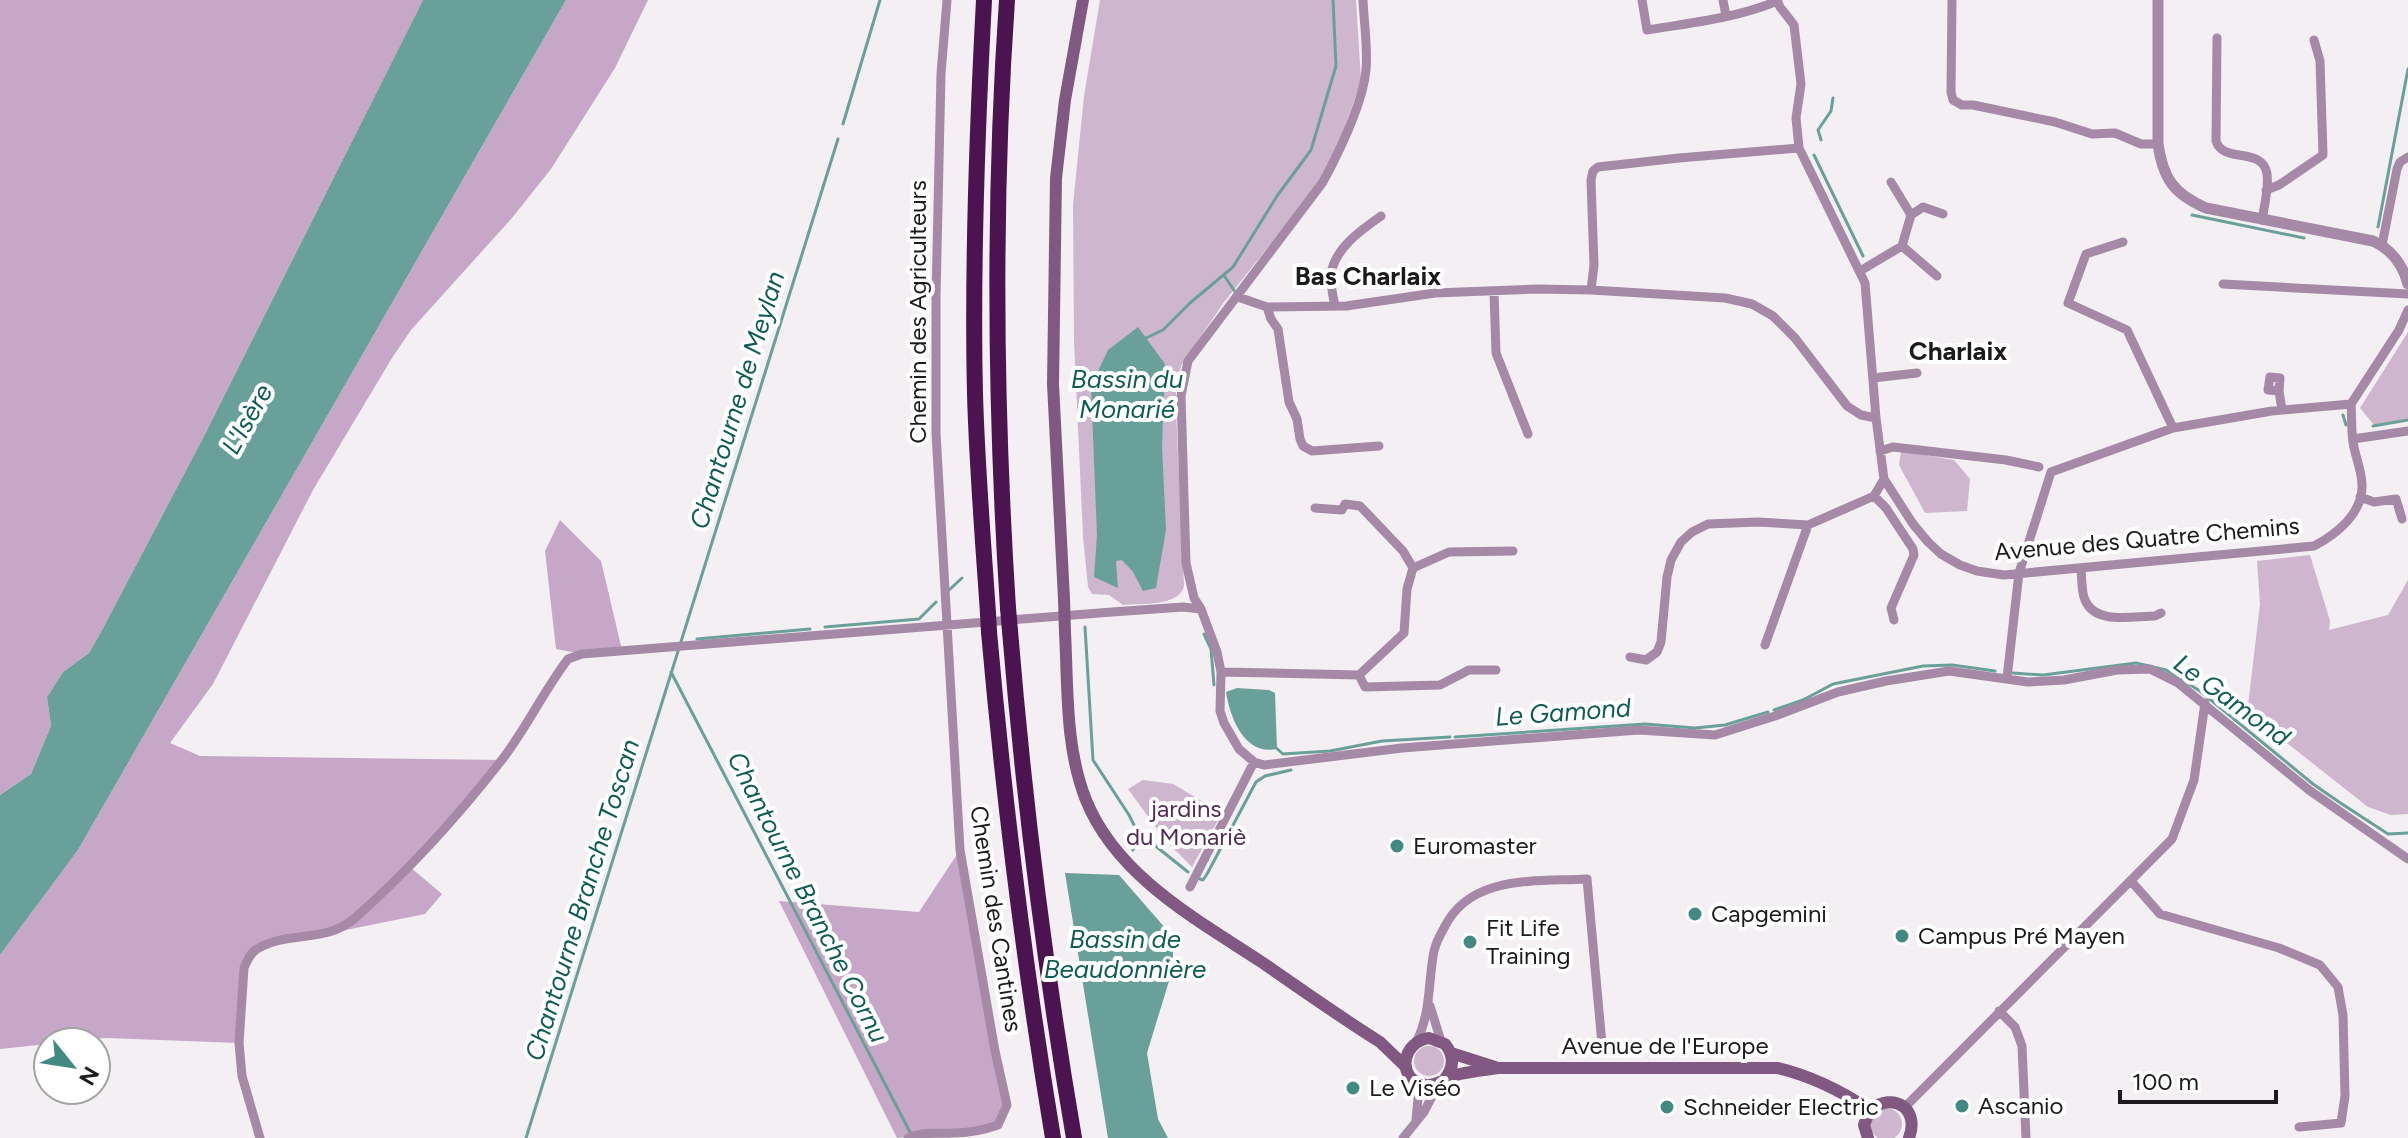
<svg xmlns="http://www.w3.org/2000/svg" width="2408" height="1138" font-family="Figtree,sans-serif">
  <rect width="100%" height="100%" fill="#f3eff3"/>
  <path fill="#cdb6ce" d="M1100,0H1356L1361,81L1334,158L1316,188L1224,302L1181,366L1176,391V410L1184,586C1179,607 1141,603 1123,605L1109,595L1092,594L1088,587L1083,536L1074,341L1073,205L1084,96Z
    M2408,332V419L2374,425L2360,408Z
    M1901,451L1954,460L1970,479L1967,511L1925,513L1899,465Z
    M2310,555L2330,621L2329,630L2388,615L2408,580V814L2391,815L2368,807L2254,717L2247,714L2260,604L2257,561Z
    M1143,780L1173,784L1222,813L1192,867L1166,841L1128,789Z
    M1414 1061a15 15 0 1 1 30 0a15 15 0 1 1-30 0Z
    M1870 1124a16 16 0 1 1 32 0a16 16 0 1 1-32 0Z"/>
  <path fill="#c7a7c8" d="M0,0H423L203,438L101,632L89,653L63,672L47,697L51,726L31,774L0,795Z
    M566,0H648L615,68L551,169L512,218L411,330L392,358L313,490L213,684L170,743L200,756L502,760L410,867L442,894L425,914L331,933L274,942L249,958L239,1043L107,1038L48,1042V1044L0,1049V955L78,850Z
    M560,520L601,561L622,650L582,654L556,649L545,551Z
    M960,850L1007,1105L998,1125L897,1138L779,901L919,912Z"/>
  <path fill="#6aa09a" d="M423,0H566L78,850L0,955V795L31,774L51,726L47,697L63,672L89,653L101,632L203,438Z
    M1138,327L1165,364L1162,447L1166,530L1156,588L1143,591L1133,572L1122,560L1116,561L1118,588L1094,577L1097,535L1091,386L1108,350Z
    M1237,688L1269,690L1275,693L1277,749C1244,756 1230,717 1226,692Z
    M1065,873L1119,875L1173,937V968L1147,1053L1158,1119L1168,1138H1108Z"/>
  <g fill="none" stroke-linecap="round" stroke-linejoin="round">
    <path stroke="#6aa09a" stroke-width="3" d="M843,124L880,0
      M1821,140L1818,130L1831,111L1833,98
      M1814,155L1863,256
      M2192,215L2304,238
      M2378,227L2408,69
      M1225,277L1236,293
      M1144,339L1163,330L1190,303L1233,267L1277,196L1311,150L1336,66L1333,0
      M2343,415L2346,425
      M2373,426L2408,420
      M948,591L962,578
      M825,627L919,619L936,602
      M1085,627L1093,760L1129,815L1137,831L1133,850
      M1204,634L1211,649L1214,685
      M697,639L810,629
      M671,672L911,1134
      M2013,673L2043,675L2136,663L2166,670L2200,691L2313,784L2339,802L2388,834L2408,833
      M1774,710L1803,700L1833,684L1923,666L1952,665L1995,671
      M1455,737L1645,724L1695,728L1725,725L1768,712
      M1274,746L1283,754L1330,751L1382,741L1450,737
      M1138,832L1188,872
      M1200,879L1203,880L1207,874L1256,782L1265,776L1291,770
      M526,1138L838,139"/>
    <path stroke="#a589a6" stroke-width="9" d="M1363,0C1364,23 1368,47 1366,70C1363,102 1339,152 1323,182L1188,361L1181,396L1186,563L1194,598L1201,609L1217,652L1221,672L1220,711L1224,723L1239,749L1254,762L1264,765L1402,748L1639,730L1715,735L1775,716L1838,692L1886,681L1949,671L2028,682L2064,680L2117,670L2150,669L2178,683L2309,790L2408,859
      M1642,0L1647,30C1690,23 1737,18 1777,1
      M1723,0L1726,16
      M1777,0L1780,7L1794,25L1801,84L1796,118L1799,148L1865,283L1876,418L1884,479L1913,524L1928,542L1941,554L1960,565L1977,571L2004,575L2314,546C2337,534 2363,513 2362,485C2362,471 2355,456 2353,442C2351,429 2352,416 2351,404
      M1952,0L1951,92L1953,100L1962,105H1973L2055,122L2092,134L2115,133L2141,144H2158
      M2217,38L2216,141C2223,164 2263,146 2267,174C2269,188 2264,207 2262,220
      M2266,190L2279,185L2323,155L2320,61L2314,40
      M1911,215L1923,207L1943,214
      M2123,242L2086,254L2068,303L2127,330L2173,428
      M2382,245L2397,169L2400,162L2408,157
      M1902,246L1937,276
      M1860,271L1902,246L1911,215L1891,182
      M2223,284L2408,294
      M1591,290L1594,265L1591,180L1593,171L1598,167L1679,158L1799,148
      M1494,292L1496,353L1528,434
      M1238,297L1267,307L1346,306L1435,293L1538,289L1591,290L1725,298L1752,304L1773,316L1795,338L1847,406L1861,415L1876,418
      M1335,306C1333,296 1330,284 1331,274C1335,248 1361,230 1381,216
      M1267,307L1271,319L1278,329L1289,402L1297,419L1300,439L1303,446L1312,451L1379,446
      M1873,378L1917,373
      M2279,391L2268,390L2270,377L2280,378L2279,391L2282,410
      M2351,404L2399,330L2408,310
      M2353,439L2408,431
      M1880,451L1893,447L2006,460L2039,467
      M1874,496L1886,508L1913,549L1914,555L1891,608L1894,620
      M2360,497L2374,502L2396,499L2402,519
      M1413,568L1449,552L1513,551
      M2081,568C2082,578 2081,591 2085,600C2095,625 2133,616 2155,616L2161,613
      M1765,645L1808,525
      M1630,657L1646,660L1657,652L1661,642L1667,577L1671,560L1681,542L1692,532L1708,524L1758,522L1808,525L1874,496L1884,479
      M1221,672L1359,675L1404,633L1407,589L1413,568L1403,551L1360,506L1345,504L1342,510L1315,508
      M1359,675L1365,687L1440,685L1469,670H1496
      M2007,678L2019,573L2051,472L2173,428L2272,411L2351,404
      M2131,881L2160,914L2279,948L2320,965L2338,987L2343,1015L2345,1096L2341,1123L2299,1127
      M1190,887L1254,762
      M1430,1006L1441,1041
      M1999,1011L2015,1027L2022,1046L2026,1138
      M1417,1041C1431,1012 1428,982 1434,951C1436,943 1440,935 1444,928C1470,874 1536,882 1587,879L1602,1044H1592
      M1413,1079L1418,1099L1416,1120
      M1904,1108L2172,839L2194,780L2205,703
      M260,1138L242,1076L239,1043L244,968C247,961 250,953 257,949C288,930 325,944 355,918C407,872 458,816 501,761C526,729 543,692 568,659L582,654L1112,612L1183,607L1201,609
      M908,1138C923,1131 937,1134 953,1133C969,1133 984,1130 998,1125L1007,1105L995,1051L960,850L936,433V296L941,74L947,0
      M1403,1138L1424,1112L1439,1083"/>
    <path stroke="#a589a6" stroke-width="11" d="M2158,0V144C2163,179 2174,194 2206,208L2373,241C2391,249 2403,265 2408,284"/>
    <path stroke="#805882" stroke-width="12" d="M1064,599L1053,384L1056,178L1065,100L1083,0
      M1065,632C1068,688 1065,747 1086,800C1117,877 1198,920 1263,963C1302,990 1340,1017 1380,1042L1406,1067
      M1451,1053L1495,1067
      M1444,1080C1454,1068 1455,1056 1445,1044L1429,1038C1401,1042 1396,1080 1425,1085C1438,1087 1448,1076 1460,1074C1473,1071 1485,1070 1498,1068H1778C1812,1076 1840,1090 1870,1110
      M1868,1138L1864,1125L1870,1110C1894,1091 1920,1109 1909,1138"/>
    <path stroke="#4c1351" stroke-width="16" d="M984,0C977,131 972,263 975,394C977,467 983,540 988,613
      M1007,0C993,202 995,406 1008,608
      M1010,631C1024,801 1045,969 1074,1138
      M989,632C1004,802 1025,970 1053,1138"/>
    <path stroke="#805882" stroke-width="12" d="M1064,599L1065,632"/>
    <path stroke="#4c1351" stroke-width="16" d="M1008,608L1010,631
      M988,613L989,632"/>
  </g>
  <g fill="#428982" stroke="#fff" stroke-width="3">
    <circle cx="1397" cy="846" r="8"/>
    <circle cx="1695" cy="914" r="8"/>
    <circle cx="1902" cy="936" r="8"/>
    <circle cx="1470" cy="942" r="8"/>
    <circle cx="1353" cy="1088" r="8"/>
    <circle cx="1962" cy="1106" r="8"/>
    <circle cx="1667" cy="1107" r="8"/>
  </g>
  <g text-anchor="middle" stroke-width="8" stroke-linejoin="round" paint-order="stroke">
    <g font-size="24" fill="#1c1a1c" stroke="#fff">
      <text transform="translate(918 312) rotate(-90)" y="8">Chemin des Agriculteurs</text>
      <text transform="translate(2147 539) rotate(-5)" y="8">Avenue des Quatre Chemins</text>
      <text transform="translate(996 919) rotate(81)" y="8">Chemin des Cantines</text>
      <text x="1665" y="1054">Avenue de l'Europe</text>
    </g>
    <g font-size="24" fill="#542b57" stroke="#fff">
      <text x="1186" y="817">jardins<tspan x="1186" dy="28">du Monariè</tspan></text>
    </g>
    <g font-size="24" fill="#1c1a1c" stroke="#fff" text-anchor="start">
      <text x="1413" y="854">Euromaster</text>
      <text x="1711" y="922">Capgemini</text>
      <text x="1486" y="936">Fit Life<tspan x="1486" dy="28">Training</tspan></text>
      <text x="1918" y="944">Campus Pré Mayen</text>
      <text x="1369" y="1096">Le Viséo</text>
      <text x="1978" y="1114">Ascanio</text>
      <text x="1683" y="1115">Schneider Electric</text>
    </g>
    <g font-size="26" font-weight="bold" fill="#1c1a1c" stroke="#fff">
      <text x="1368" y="285">Bas Charlaix</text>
      <text x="1958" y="360">Charlaix</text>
    </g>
    <g font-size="26" font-style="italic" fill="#0f5c56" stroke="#fff">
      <text x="1127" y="388">Bassin du<tspan x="1127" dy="30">Monarié</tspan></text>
      <text transform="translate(737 400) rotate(-73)" y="9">Chantourne de Meylan</text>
      <text transform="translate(247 419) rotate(-61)" y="9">L'Isère</text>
      <text transform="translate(2232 700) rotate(36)" y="9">Le Gamond</text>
      <text transform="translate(1563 712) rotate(-4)" y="9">Le Gamond</text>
      <text transform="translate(808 897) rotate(63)" y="9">Chantourne Branche Cornu</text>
      <text transform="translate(582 900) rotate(-73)" y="9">Chantourne Branche Toscan</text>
      <text x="1125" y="948">Bassin de<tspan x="1125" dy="30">Beaudonnière</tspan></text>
    </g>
  </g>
  <g transform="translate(72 1066) rotate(120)"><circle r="38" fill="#ffffff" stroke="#a4a3a4" stroke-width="2"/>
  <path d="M0-6L14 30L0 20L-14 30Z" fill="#428982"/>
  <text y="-12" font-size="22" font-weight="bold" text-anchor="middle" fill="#1c1a1c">N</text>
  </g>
  <path d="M2120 1090v12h156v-12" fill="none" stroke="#1c1a1c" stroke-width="4"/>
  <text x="2132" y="1090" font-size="24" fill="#1c1a1c" stroke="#ffffff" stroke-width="6" paint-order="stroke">100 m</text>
</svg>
